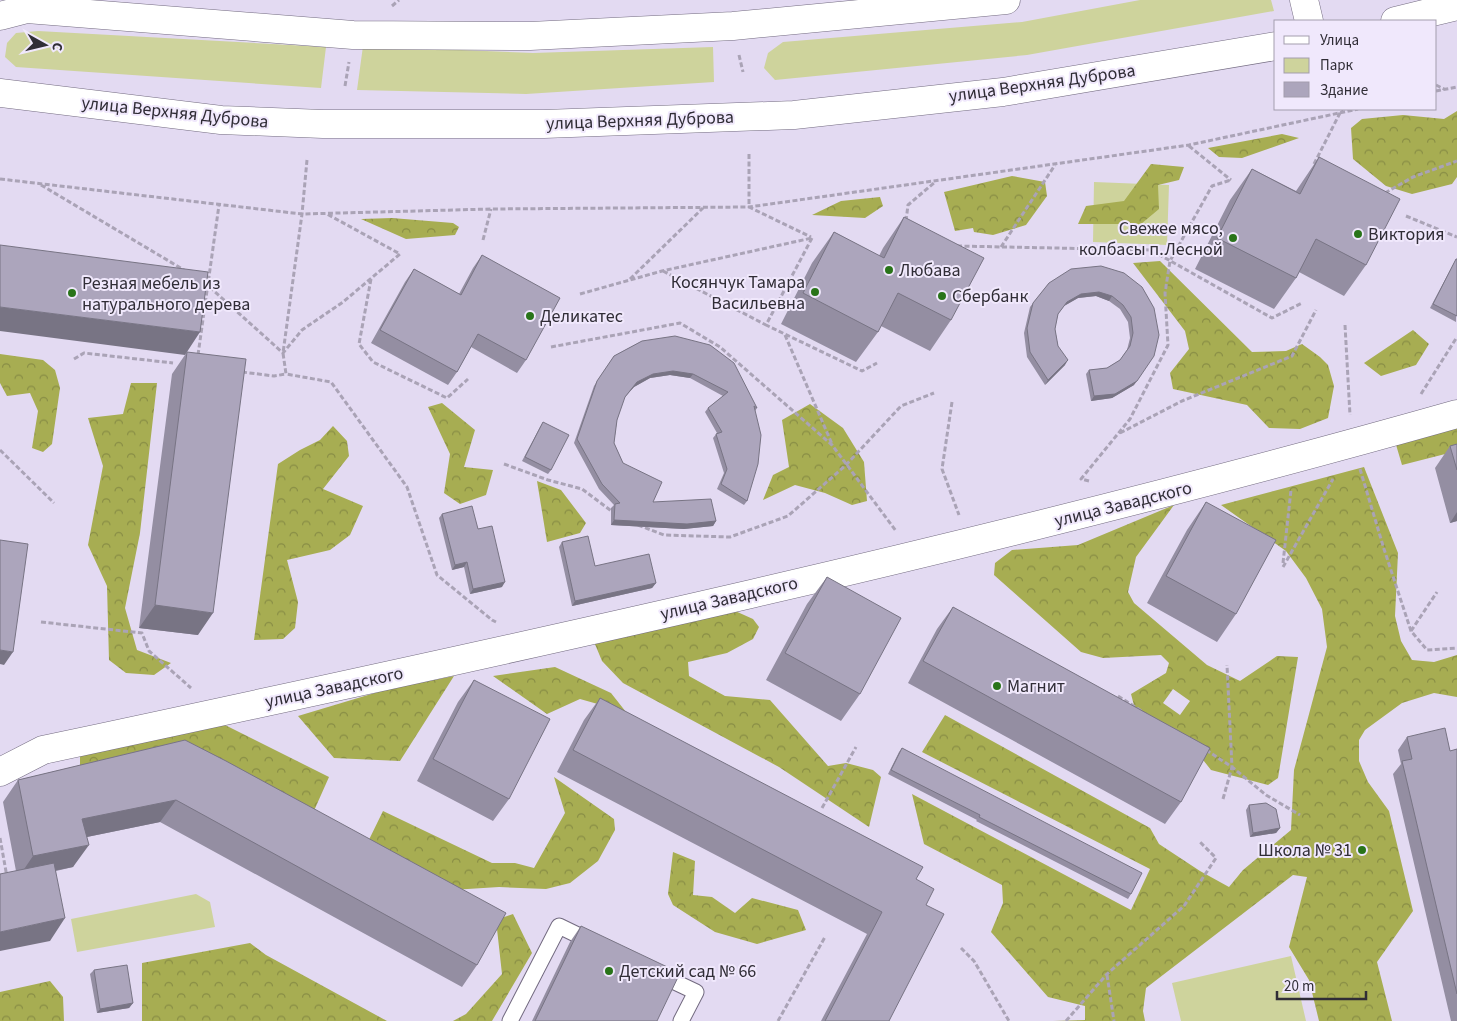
<svg xmlns="http://www.w3.org/2000/svg" width="1457" height="1021" font-family="'Source Sans 3',sans-serif">
  <defs>
    <pattern id="forest-crowns" width="20" height="18" patternUnits="userSpaceOnUse" patternTransform="scale(1.25)"><rect width="20" height="18" fill="#a7ad52"/><path d="M2 6a3 3 0 1 1 6 0M12 15a3 3 0 1 1 6 0" fill="none" stroke="#888d45"/></pattern>
  </defs>
  <rect width="100%" height="100%" fill="#e3daf2"/>
  <path fill="#ced39c" d="M1140,0H1271L1274,11L1027,55L775,80L764,68L768,53L783,42L1022,22Z
    M38,31L326,47L321,88L16,67L5,57L7,43L16,33Z
    M363,46L533,53L713,47L714,82L526,94L357,90Z
    M1094,182L1169,185L1167,245L1093,242Z
    M196,894L210,902L215,927L77,952L71,919Z
    M1291,956L1306,1021H1181L1172,983Z"/>
  <path fill="url(#forest-crowns)" fill-rule="evenodd" d="M1457,111V177L1452,184L1412,194L1386,186L1353,159L1351,128L1362,119L1403,115L1444,119Z
    M1282,134L1299,138L1242,158L1219,157L1208,148Z
    M1151,164L1184,167L1179,180L1158,185L1159,209L1141,224H1078L1086,206L1124,201Z
    M1012,176L1045,182L1047,196L1026,225L993,235L974,232L973,228L955,231L944,192Z
    M880,197L883,206L865,218L812,215L841,201Z
    M392,218L453,223L459,227L455,235L406,239L361,219Z
    M1160,261L1252,352L1286,351L1302,344L1320,357L1328,365L1334,386L1328,418L1300,429L1269,428L1247,405L1173,389L1170,373L1189,349L1185,331L1133,263Z
    M1413,330L1429,344L1416,365L1381,376L1364,363Z
    M0,354L43,360L55,370L60,388L52,444L43,452L32,448L38,411L30,393L7,396L0,383Z
    M131,383H157L140,533L125,608L137,650L171,663L154,675L126,673L109,660L107,586L88,545L103,466L88,418L123,414Z
    M442,403L475,430L464,467L493,470L486,495L460,504L444,493L450,454L428,407Z
    M810,404L843,428L864,462L867,501L852,505L825,493L795,485L763,500L773,475L789,467L782,420Z
    M1457,421V451L1402,465L1394,438Z
    M333,426L347,441L349,456L323,489L363,506L350,535L330,550L287,560L298,602L295,628L283,639L254,640L278,464L300,450L320,440Z
    M1364,467L1398,553L1395,616L1401,641L1412,660L1434,662L1457,655V697L1434,693L1402,703L1365,730L1359,740V761L1368,782L1389,811L1413,911L1377,962L1392,1021H1319L1309,980L1289,947L1307,877L1293,875L1146,988L1143,1011L1145,1021H1053L1085,1020V1006L1048,997L991,932L1003,903L1002,885L924,844L912,794L1131,910L1150,869L922,752L945,715L1150,828L1159,844L1200,871L1229,887L1243,870L1291,830L1294,770L1327,647L1322,609L1306,578L1286,551L1221,505Z
    M537,481L561,490L586,523L580,533L547,542Z
    M1174,505L1136,557L1128,592L1134,603L1207,665L1240,681L1277,656L1298,657L1278,778L1268,785L1211,770L1196,751L1136,713L1131,694L1166,673L1169,663L1161,655L1103,658L1081,652L994,575L995,563L1012,550L1078,545ZM1173,689L1190,701L1180,715L1163,703Z
    M724,606L753,619L759,627L753,639L727,653L688,662L689,676L725,696L770,700L828,766L846,763L873,770L881,777L869,827L779,767L623,683L602,661L592,637Z
    M555,667L611,693L626,712L580,699L547,714L493,676Z
    M454,676L400,761L334,758L298,716L388,689Z
    M219,722L329,777L309,822L80,773V752Z
    M554,777L614,819L615,830L598,861L570,883L546,889L499,887L436,891L363,852L383,811L492,863H515L534,868L565,813Z
    M673,852L695,861L693,895L712,897L735,913L752,898L798,910L806,930L757,944L715,932L673,905L668,894Z
    M513,914L532,953L492,1021H453L466,1014L502,974L496,920Z
    M250,943L266,955L387,1021H142V963Z
    M50,981L63,997L64,1021H0V992Z"/>
  <g fill="none" stroke-linecap="round" stroke-linejoin="round">
    <g stroke="#736b80" stroke-width="17">
      <path id="service" d="M658,974L696,992L681,1021
        M510,1021L559,926L592,942"/>
    </g>
    <g stroke="#736b80" stroke-width="29">
      <path id="minor" d="M1304,0L1309,21
        M0,16L27,9L353,35L530,36L733,26L1006,0"/>
    </g>
    <g stroke="#736b80" stroke-width="29">
      <path id="tertiary" d="M0,772L43,750C516,649 991,546 1457,414"/>
    </g>
    <g stroke="#736b80" stroke-width="29">
      <path id="secondary" d="M1395,21L1457,6
        M0,93L221,120L323,124H544L794,115L1003,92L1276,46"/>
    </g>
    <path stroke="#aaa3b6" stroke-width="3" stroke-dasharray="5 2.5" stroke-linecap="butt" d="M392,6L399,0
      M739,55L743,72
      M1436,85L1444,89
      M345,86L349,62
      M1436,91L1457,87
      M1189,146L1231,180
      M749,154V207L811,237
      M307,160L302,214L283,353L286,374L331,382L407,487L437,575L492,620L496,622
      M1314,164L1342,109
      M0,179L302,214L491,209L749,207L1189,145L1358,109
      M41,185L184,270
      M1385,193L1413,177L1457,161
      M1406,216L1457,237
      M906,221L908,205L935,182
      M812,238L766,325L862,371L877,363
      M483,240L491,209
      M957,246L1151,250L1272,318L1302,303
      M1001,247L1055,165
      M663,271L766,325
      M371,279L359,344L373,362L447,398L468,379
      M630,279L703,208
      M204,282L283,353L302,330L343,302L400,254L327,214
      M580,294L662,271L812,238
      M1345,325L1350,415
      M785,335L832,444
      M551,347L680,323L720,347L832,445L896,531
      M198,355L219,205
      M74,359L84,353L173,363
      M242,372L274,376L286,374
      M1421,394L1457,337
      M952,402L942,469L959,515
      M1120,433L1182,401L1292,356L1316,310
      M0,450L54,503
      M504,464L548,480L582,489L614,513
      M1360,469L1384,549L1411,631L1427,650L1457,648
      M1089,481L1081,479L1130,419L1168,345L1165,293L1170,261L1212,186L1231,180
      M638,525L664,535L730,537L788,516L846,465L901,406L934,393
      M1283,563L1291,490
      M1283,567L1333,479
      M41,622L142,633L149,651L191,688
      M1411,631L1437,592
      M1118,696L1143,712
      M1206,750L1232,767L1266,795L1300,815
      M1223,799L1232,767L1227,665
      M822,808L856,747
      M0,838L7,877
      M961,948L974,961L1009,1021
      M1107,975L1114,1021
      M778,1021L825,937
      M1066,1021L1107,974L1184,906L1216,858L1199,841"/>
    <use href="#service" stroke="#fff" stroke-width="15"/>
    <use href="#minor" stroke="#fff" stroke-width="28"/>
    <use href="#tertiary" stroke="#fff" stroke-width="28"/>
    <use href="#secondary" stroke="#fff" stroke-width="28"/>
  </g>
  <path fill="#948ea2" d="M1319,157L1366,265L1344,296L1299,272L1296,278L1274,309L1195,269L1230,200L1252,169L1296,191Z
    M904,217L951,320L930,351L881,326L878,332L856,362L781,324L812,263L834,232L879,256L883,248Z
    M482,255L526,360L517,373L471,347L457,372L448,385L371,343L405,282L414,269L459,294L473,268Z
    M1456,259H1457L1456,322L1430,308Z
    M1049,283L1142,287L1134,385L1112,398L1091,401L1086,374L1089,370L1107,368L1120,360L1127,350L1130,338L1128,322L1120,309L1109,301L1096,296L1078,298L1064,306L1058,314L1055,329L1058,346L1065,365L1045,385L1027,357L1024,333L1030,307Z
    M642,341L757,408L755,411L747,501L744,505L717,489L724,473L713,438L717,433L705,412L708,408L723,396L690,378L670,375L650,378L634,387L624,398L617,420L614,443L623,463L653,502L716,521L713,526L684,529L611,525V508L614,505L599,489L574,443L594,386L614,356Z
    M187,352L198,635L139,628L172,374Z
    M543,422L551,470L548,474L522,461L540,427Z
    M1457,444V521L1450,523L1435,468L1450,446Z
    M1206,502L1236,614L1217,642L1147,603L1187,530Z
    M442,514L478,529L502,587L470,594L464,567L452,570L439,518Z
    M562,542L595,566L656,583L652,588L572,606L559,547Z
    M827,577L860,694L841,721L766,680L807,604Z
    M953,607L1181,802L1165,824L908,683L937,629Z
    M474,680L509,799L493,821L417,781L458,702Z
    M600,698L916,879L926,905L889,1021H821L867,934L557,772L584,720Z
    M1407,737L1450,751L1457,749V1021H1451L1393,774L1401,764L1398,750Z
    M185,740L477,965L462,987L160,822L87,837L73,867L56,871L50,941L16,871L3,802L18,780Z
    M902,748L1131,894L1128,899L976,821L977,820L888,774L899,752Z
    M1249,805L1280,828L1276,833L1250,837L1246,810Z
    M581,926L657,1021H532L570,942Z
    M94,970L133,1003L129,1008L97,1013L90,974Z"/>
  <path fill="#787484" d="M1099,292L1112,296L1109,301L1096,296L1078,298L1064,306L1067,302L1081,294Z
    M0,307L200,332L185,355L0,331Z
    M1068,360L1065,365L1045,385L1048,380Z
    M673,371L693,374L690,378L670,375L650,378L634,387L621,401L637,382L653,374Z
    M1137,381L1134,385L1112,398L1091,401L1094,396Z
    M1457,512V521L1450,523Z
    M614,520L716,521L713,526L684,529L611,525Z
    M467,562L464,567L452,570L455,565Z
    M505,582L502,587L470,594L473,589Z
    M656,583L652,588L572,606L575,601Z
    M155,605L213,613L198,635L139,628Z
    M0,650L13,652L4,665L0,664Z
    M176,800L160,822L67,841L82,819Z
    M1280,828L1276,833L1250,837L1253,833Z
    M89,845L73,867L18,878L33,856Z
    M65,918L50,941L0,951V932Z
    M133,1003L129,1008L97,1013L100,1009Z"/>
  <path fill="#aca5bc" stroke="#787484" d="M1319,157L1400,199L1366,265L1316,239L1296,278L1217,238L1252,169L1300,194Z
    M904,217L984,258L951,320L898,293L878,332L803,293L834,232L884,258Z
    M0,245L208,272L200,332L0,307Z
    M482,255L560,298L526,360L478,334L457,372L380,330L414,269L461,295Z
    M1456,259H1457V316L1433,304Z
    M1101,266L1124,273L1142,287L1154,308L1159,335L1154,356L1137,381L1115,394L1094,396L1089,370L1107,368L1120,360L1130,346L1133,333L1131,317L1123,305L1112,296L1099,292L1081,294L1067,302L1058,314L1055,329L1058,346L1068,360L1048,380L1030,352L1027,328L1033,303L1049,283L1071,269Z
    M675,336L710,345L734,363L757,408L754,406L761,435L758,464L747,501L721,484L727,469L716,434L722,432L708,408L728,392L693,374L673,371L653,374L637,382L625,397L617,420L614,443L623,463L662,482L653,502L711,499L716,521L687,524L614,520L615,504L620,503L602,484L577,439L597,381L614,356L642,341Z
    M187,352L246,359L213,613L155,605Z
    M543,422L569,435L551,470L525,457Z
    M1457,444V470L1450,446Z
    M1206,502L1276,540L1236,614L1166,576Z
    M472,506L478,529L492,526L505,582L473,589L467,562L455,565L442,514Z
    M588,536L595,566L649,554L656,583L575,601L562,542Z
    M0,540L28,544L13,652L0,650Z
    M827,577L901,618L860,694L785,653Z
    M953,607L1210,748L1181,802L923,661Z
    M474,680L550,719L509,799L433,759Z
    M600,698L923,867L916,879L934,889L926,905L944,914L889,1021H825L882,912L573,750Z
    M1445,728L1450,751L1457,749V994L1402,761L1412,759L1407,737Z
    M185,740L226,761L506,913L477,965L176,800L82,819L89,845L33,856L18,780Z
    M902,748L1142,873L1131,894L979,817L980,815L891,770Z
    M1266,803L1276,809L1280,828L1253,833L1249,805Z
    M54,863L65,918L0,932V874Z
    M581,926L680,973L657,1021H535Z
    M127,965L133,1003L100,1009L94,970Z"/>
  <g fill="#297419" stroke="#f0e8fc" stroke-width="2">
    <circle cx="1358" cy="234" r="5"/>
    <circle cx="1233" cy="238" r="5"/>
    <circle cx="889" cy="270" r="5"/>
    <circle cx="815" cy="292" r="5"/>
    <circle cx="72" cy="293" r="5"/>
    <circle cx="942" cy="296" r="5"/>
    <circle cx="530" cy="316" r="5"/>
    <circle cx="997" cy="686" r="5"/>
    <circle cx="1362" cy="850" r="5"/>
    <circle cx="609" cy="971" r="5"/>
  </g>
  <g text-anchor="middle" stroke-width="4" stroke-linejoin="round" paint-order="stroke">
    <g font-size="18" fill="#302d36" stroke="#f0e8fc">
      <text transform="translate(1042 83) rotate(-8)" y="6">улица Верхняя Дуброва</text>
      <text transform="translate(175 112) rotate(6)" y="6">улица Верхняя Дуброва</text>
      <text transform="translate(640 120) rotate(-2)" y="6">улица Верхняя Дуброва</text>
      <text transform="translate(1123 504) rotate(-14)" y="6">улица Завадского</text>
      <text transform="translate(729 598) rotate(-13)" y="6">улица Завадского</text>
      <text transform="translate(334 687) rotate(-12)" y="6">улица Завадского</text>
    </g>
    <g font-size="18" fill="#302d36" stroke="#f0e8fc" text-anchor="start">
      <text x="1223" y="234" text-anchor="end">Свежее мясо,<tspan x="1223" dy="21">колбасы п.Лесной</tspan></text>
      <text x="1368" y="240">Виктория</text>
      <text x="899" y="276">Любава</text>
      <text x="805" y="288" text-anchor="end">Косянчук Тамара<tspan x="805" dy="21">Васильевна</tspan></text>
      <text x="82" y="289">Резная мебель из<tspan x="82" dy="21">натурального дерева</tspan></text>
      <text x="952" y="302">Сбербанк</text>
      <text x="540" y="322">Деликатес</text>
      <text x="1007" y="692">Магнит</text>
      <text x="1352" y="856" text-anchor="end">Школа № 31</text>
      <text x="619" y="977">Детский сад № 66</text>
    </g>
  </g>
  <rect x="1274" y="20" width="162" height="90" fill="#f0e8fc" stroke="#a39dad"/>
  <rect x="1284" y="36" width="25" height="8" fill="#ffffff" stroke="#a39dad"/>
  <text x="1320" y="45" font-size="15" fill="#302d36">Улица</text>
  <rect x="1284" y="58" width="25" height="15" fill="#ced39c" stroke="#a39dad"/>
  <text x="1320" y="70" font-size="15" fill="#302d36">Парк</text>
  <rect x="1284" y="82" width="25" height="15" fill="#aca5bc" stroke="#a39dad"/>
  <text x="1320" y="95" font-size="15" fill="#302d36">Здание</text>
  <g transform="translate(45 45) rotate(98)" stroke="#f0e8fc" stroke-width="4" paint-order="stroke">
  <path d="M0-4L9 19L0 12L-9 19Z" fill="#302d36"/>
  <text y="-8" font-size="14" font-weight="bold" text-anchor="middle" fill="#302d36">С</text>
  </g>
  <path d="M1277 991v8h89v-8" fill="none" stroke="#302d36" stroke-width="2.5"/>
  <text x="1284" y="991" font-size="15" fill="#302d36" stroke="#f0e8fc" stroke-width="4" paint-order="stroke">20 m</text>
</svg>
